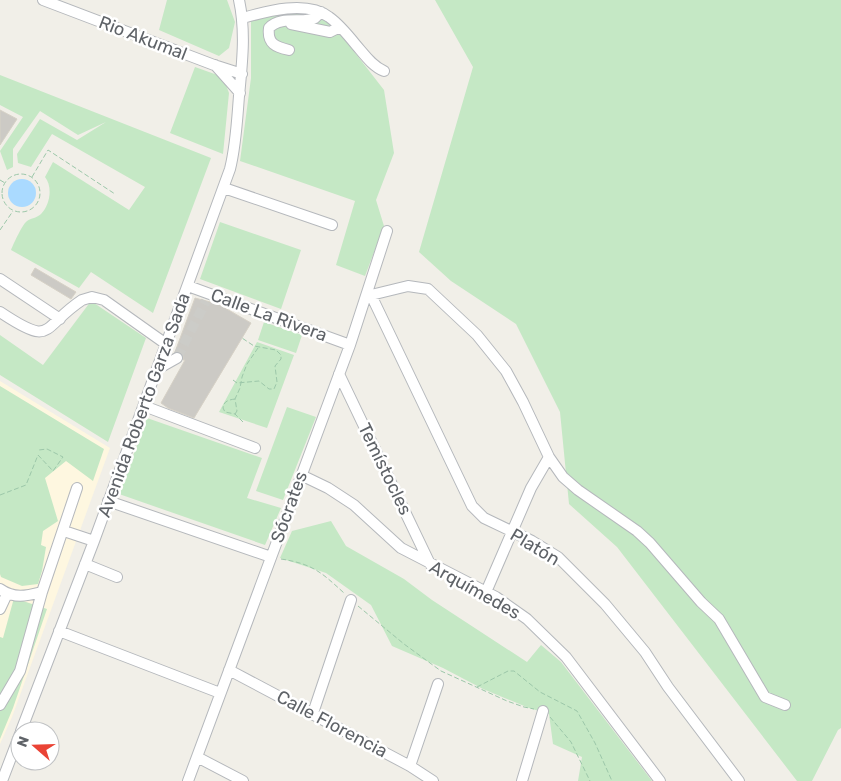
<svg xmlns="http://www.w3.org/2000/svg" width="841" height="781" font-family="Rubik,sans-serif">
  <rect width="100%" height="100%" fill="#f1efe8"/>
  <path fill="#fef7e0" d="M0,381L110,448L12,717L0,744Z"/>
  <path fill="#c5e8c5" d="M167,0H227L235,22L229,48L219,56L159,30Z
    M435,0H841V728L838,730L812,781H797L617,547L569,504L560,412L516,324L451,281L419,252L473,67Z
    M285,8L323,14L342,36L384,90L394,153L376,200L384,226L365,276L336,265L355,201L240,161L251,78V17Z
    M195,67L223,77L229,93L223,154L170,133Z
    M0,75L211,158L153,313L91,272L79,288L11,250C14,243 22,225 27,221C31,218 37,218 41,214C50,205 53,187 45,177L53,162L129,210L145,187L52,134L31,167L18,163L17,154L40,119L77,140L106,122L78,135L40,111L13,149V167L7,170L0,151L23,117L0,105Z
    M220,222L301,250L281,309L200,279Z
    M91,301L146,338L108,442L0,375V335L43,365Z
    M264,322L302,335L296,353L258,340Z
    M257,342L294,355L267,428L219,412Z
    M0,386L104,449L93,481L66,461L45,478L58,521L43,531L41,545L46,547L42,571L38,584L22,586L1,577L0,574Z
    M287,407L316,417L283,500L256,491Z
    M147,418L262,458L247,498L281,508L265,545L119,494Z
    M331,521L346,546L404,579L432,600L527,662L541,645L561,662L652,781H578L582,757L553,744L549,714L529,708L483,689L443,668L392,646L371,605L326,573L280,558L292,531Z
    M14,598L47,609L13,708L0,739V637L3,638Z"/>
  <path fill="#aadaff" d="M8 193a14 14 0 1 1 28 0a14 14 0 1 1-28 0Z"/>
  <path fill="#cccac5" stroke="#d6d1c6" d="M0,110L17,119L0,145Z
    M35,268L76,292L71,299L31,275Z
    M195,298L218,304L251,323L194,418L168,408L161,403L185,360H183V355L181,352H175Z"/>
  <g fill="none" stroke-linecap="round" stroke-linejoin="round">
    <path stroke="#ccccc8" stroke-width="10" stroke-dasharray="10 5" stroke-linecap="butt" d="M177,358L206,301"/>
    <g stroke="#b5b8bc" stroke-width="12">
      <path id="minor" d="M43,0L214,65L242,74
        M243,18C267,11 307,0 329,17C339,24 348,35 356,45C364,54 372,66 384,71
        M291,24L330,32L340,27
        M289,50C276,47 267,44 269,28C281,15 304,24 315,18C317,16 319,14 321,12
        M215,65L240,93
        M224,188L332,225
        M0,279L60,319
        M188,286L350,345
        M367,293L371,295L472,506L484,518L532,541L558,557L605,604L645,652L668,687L739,781
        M371,295L408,286L428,289L477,335L506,371L523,402L549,457L563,477L578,490L637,531L650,543L701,602L719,619L765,697L785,705
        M0,312C54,348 40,328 82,300L92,297L104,300L166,344
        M158,367H161L177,358
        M339,374L430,564
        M144,406L255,448
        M301,475L328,488L354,505L401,548L496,597L527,619L566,657L660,781
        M108,501L271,557
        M64,531L94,541
        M85,564L117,577
        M0,589C14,599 26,596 42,592
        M486,592L531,488L549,457
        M0,609L7,594
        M59,631L220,693
        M229,670L410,766L433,781
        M0,705L20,671L42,592L77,488
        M313,713L351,600
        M21,731L94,541L230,169C236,145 237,121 239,96C242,64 246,32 239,0
        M197,757L243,781
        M410,766L438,684
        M2,781L20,734
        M188,781L350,345L387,231
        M522,781L543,711"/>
    </g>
    <path stroke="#9cc7a9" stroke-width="1" stroke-dasharray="5 2.5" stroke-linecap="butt" d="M2 193a19 19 0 1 1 38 0a19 19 0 1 1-38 0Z
      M32,177L48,150L115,194
      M0,180L5,183
      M0,230L13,211
      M233,380L237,383L259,381L269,389H274L277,382L275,366L281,359V355L276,350L254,346L242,338
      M235,399C228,400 224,401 223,408L225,412L235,414L243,422
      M235,414L237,411L235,399L240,388L242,377L247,364L258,348
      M0,495L26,485L38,455L53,471L63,457L47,449L39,450
      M281,559C313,564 321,572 344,593
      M358,606L404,644L441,671L507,701L524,707L534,709
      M477,687L508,671H514L540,692L577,711L595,743L612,781
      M550,717L571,742L590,781"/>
    <use href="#minor" stroke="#fff" stroke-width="10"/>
  </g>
  <g text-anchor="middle" stroke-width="5" stroke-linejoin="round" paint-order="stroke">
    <g font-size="18" fill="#5f6368" stroke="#fff">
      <text transform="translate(143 38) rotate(21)" y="6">Rio Akumal</text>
      <text transform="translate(269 315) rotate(20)" y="6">Calle La Rivera</text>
      <text transform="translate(144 405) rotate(-70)" y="6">Avenida Roberto Garza Sada</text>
      <text transform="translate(385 469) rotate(64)" y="6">Temístocles</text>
      <text transform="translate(289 507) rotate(-70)" y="6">Sócrates</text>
      <text transform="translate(535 547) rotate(31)" y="6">Platón</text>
      <text transform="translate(475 590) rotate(29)" y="6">Arquímedes</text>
      <text transform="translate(332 724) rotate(28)" y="6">Calle Florencia</text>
    </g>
  </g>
  <g transform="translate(35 746) rotate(290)"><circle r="24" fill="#ffffff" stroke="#bfc1c3"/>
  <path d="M0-4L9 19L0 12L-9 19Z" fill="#ea4335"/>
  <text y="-8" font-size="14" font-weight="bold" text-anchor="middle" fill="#5f6368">N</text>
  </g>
</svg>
